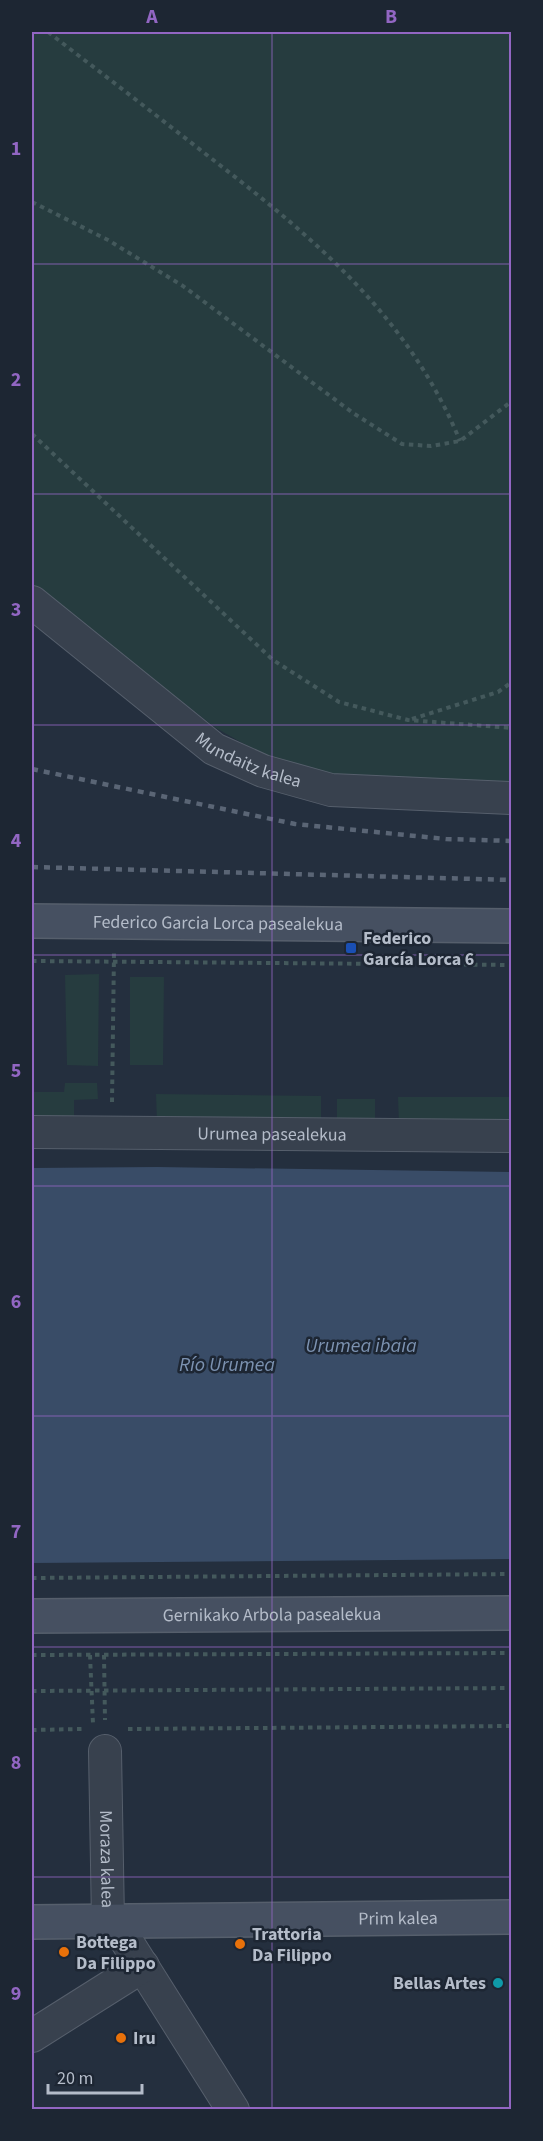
<svg xmlns="http://www.w3.org/2000/svg" width="543" height="2141" font-family="'Source Sans 3',sans-serif">
  <rect width="100%" height="100%" fill="#242f3e"/>
  <path fill="#263c3f" d="M32,32H511V782L341,776L272,760L216,728L32,587Z
    M99,974L98,1066L67,1065L65,975Z
    M130,977H164L163,1065H130Z
    M65,1083H97L98,1099L74,1100V1121H32V1092H64Z
    M156,1094L321,1096V1123L157,1122Z
    M398,1097H511V1125L399,1124Z
    M337,1099H375V1124H337Z"/>
  <path fill="#394c67" d="M157,1167L511,1172V1559L32,1563V1168Z"/>
  <g fill="none" stroke-linecap="round" stroke-linejoin="round">
    <g stroke="#565f6c" stroke-width="34">
      <g id="street">
        <path id="s1" d="M32,602L214,749L263,771L331,790L512,798"/>
        <path id="s2" d="M32,1132L512,1136"/>
        <path id="s3" d="M105,1751L108,1921L124,1937L233,2110"/>
        <path d="M32,2036L143,1966"/>
      </g>
    </g>
    <g stroke="#565f6c" stroke-width="36">
      <g id="secondary">
        <path id="s4" d="M32,921L512,926"/>
        <path id="s5" d="M32,1616L512,1613"/>
        <path id="s6" d="M32,1922L512,1917"/>
      </g>
    </g>
    <path stroke="#44595c" stroke-width="4" stroke-dasharray="4.5 4.5" stroke-linecap="butt" d="M48,32C100,72 152,112 203,152C309,234 408,314 460,441
      M32,202L108,240L183,286L353,413L402,444L431,446L460,441L512,401
      M32,434L273,660L339,702L408,720L512,728
      M412,719L498,692L512,682
      M32,961L512,965
      M112,1102L114,953
      M32,1578L512,1574
      M32,1655L512,1653
      M90,1655L93,1724
      M104,1655L105,1720
      M32,1691L512,1688
      M128,1729L512,1726
      M32,1730L82,1729"/>
    <use href="#street" stroke="#38414e" stroke-width="32"/>
    <use href="#secondary" stroke="#465061" stroke-width="33"/>
    <path stroke="#5a6575" stroke-width="4.5" stroke-dasharray="6 6" stroke-linecap="butt" d="M32,769L295,824L446,839L512,841
      M32,867L512,880"/>
  </g>
  <path fill="none" stroke="#9266c3" stroke-width="1.5" stroke-opacity="0.55" d="M272,32V2110M32,264H512M32,494H512M32,725H512M32,955H512M32,1186H512M32,1416H512M32,1647H512M32,1877H512"/>
  <rect fill="#1a4fb4" stroke="#1d2633" stroke-width="2" x="345" y="942" width="12" height="12" rx="3"/>
  <g fill="#e8710a" stroke="#1d2633" stroke-width="2">
    <circle cx="240" cy="1944" r="6"/>
    <circle cx="64" cy="1952" r="6"/>
    <circle cx="121" cy="2038" r="6"/>
  </g>
  <circle fill="#0f9aa8" stroke="#1d2633" stroke-width="2" cx="498" cy="1983" r="6"/>
  <g text-anchor="middle" stroke-width="5" stroke-linejoin="round" paint-order="stroke">
    <g font-size="18" fill="#b4bcc9" stroke="#1d2633">
      <text dy="6" stroke="none"><textPath href="#s1" startOffset="270">Mundaitz kalea</textPath></text>
      <text dy="6" stroke="none"><textPath href="#s4" startOffset="186">Federico Garcia Lorca pasealekua</textPath></text>
      <text dy="6" stroke="none"><textPath href="#s2" startOffset="240">Urumea pasealekua</textPath></text>
      <text dy="6" stroke="none"><textPath href="#s5" startOffset="240">Gernikako Arbola pasealekua</textPath></text>
      <text dy="6" stroke="none"><textPath href="#s3" startOffset="108">Moraza kalea</textPath></text>
      <text dy="6" stroke="none"><textPath href="#s6" startOffset="366">Prim kalea</textPath></text>
    </g>
    <g font-size="18" font-weight="bold" fill="#b4bcc9" stroke="#1d2633" text-anchor="start">
      <text x="363" y="944">Federico<tspan x="363" dy="21">García Lorca 6</tspan></text>
      <text x="252" y="1940">Trattoria<tspan x="252" dy="21">Da Filippo</tspan></text>
      <text x="76" y="1948">Bottega<tspan x="76" dy="21">Da Filippo</tspan></text>
      <text x="486" y="1989" text-anchor="end">Bellas Artes</text>
      <text x="133" y="2044">Iru</text>
    </g>
    <g font-size="20" font-style="italic" fill="#7c92b1" stroke="#1d2633">
      <text x="361" y="1352">Urumea ibaia</text>
      <text x="227" y="1371">Río Urumea</text>
    </g>
  </g>
  <rect width="543" height="2141" fill="none" stroke="#1d2633" stroke-width="66"/>
  <path d="M48 2084v9h94v-9" fill="none" stroke="#b4bcc9" stroke-width="3"/>
  <text x="57" y="2084" font-size="18" fill="#b4bcc9" stroke="#1d2633" stroke-width="4.5" paint-order="stroke">20 m</text>
  <rect x="33" y="33" width="477" height="2075" fill="none" stroke="#9266c3" stroke-width="2"/>
  <g font-size="20" text-anchor="middle" font-weight="bold" fill="#9266c3">
    <text x="152" y="23">A</text>
    <text x="391" y="23">B</text>
    <text x="16" y="155">1</text>
    <text x="16" y="386">2</text>
    <text x="16" y="616">3</text>
    <text x="16" y="847">4</text>
    <text x="16" y="1077">5</text>
    <text x="16" y="1308">6</text>
    <text x="16" y="1538">7</text>
    <text x="16" y="1769">8</text>
    <text x="16" y="2000">9</text>
  </g>
</svg>
